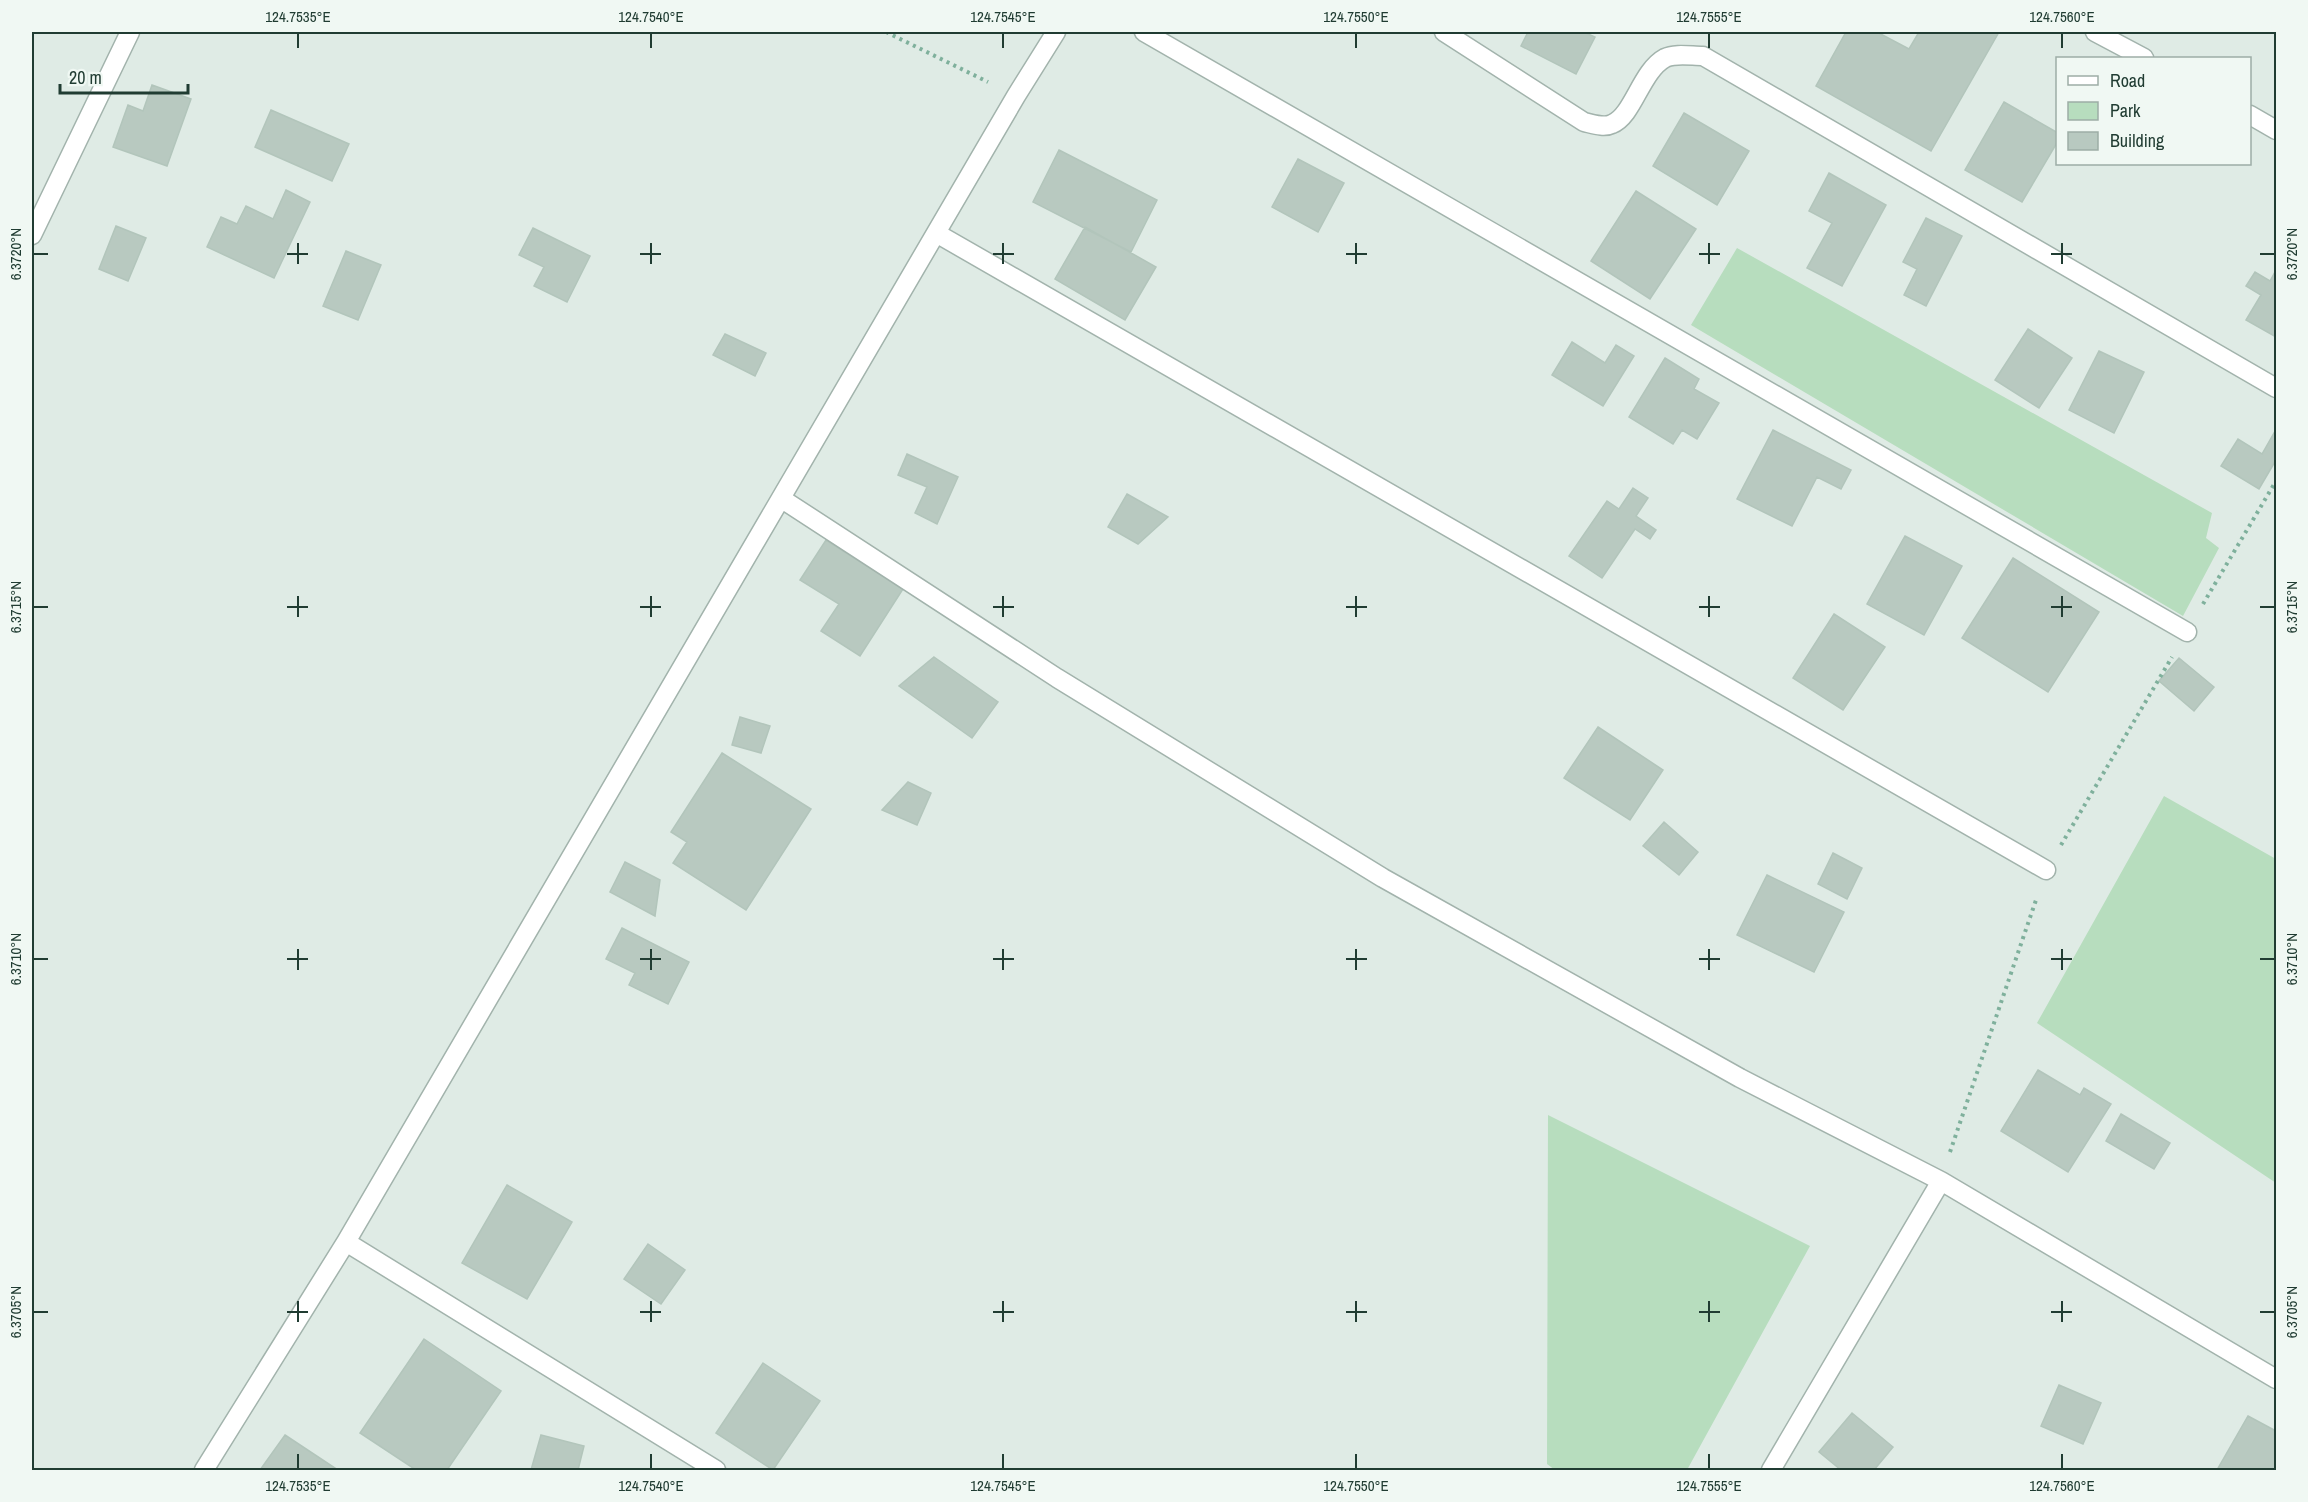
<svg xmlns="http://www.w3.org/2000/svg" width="2308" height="1502" font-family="'Archivo Narrow',sans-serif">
  <rect width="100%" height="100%" fill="#dfebe5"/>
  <path fill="#b7ddbe" d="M1737,248L2212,513L2206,538L2219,548L2183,616L1691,325Z
    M2164,796L2276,859V1183L2037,1023Z
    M1548,1115L1810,1246L1687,1470H1555L1547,1464Z"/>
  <path fill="#b8c9c0" stroke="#b2c5bb" stroke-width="1.5" d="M1528,32H1584L1595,37L1576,74L1521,46Z
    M1846,32H1877L1909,49L1919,32H1999L1931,151L1816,86Z
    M152,85L191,99L167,166L113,147L128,105L143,111Z
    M2004,102L2058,133V141L2022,202L1965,170Z
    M271,110L349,144L332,181L255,147Z
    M1684,113L1749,151L1717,205L1653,166Z
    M1059,150L1157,200L1131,252L1033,202Z
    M1298,159L1344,183L1318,232L1272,207Z
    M1829,173L1886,205L1842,286L1807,268L1832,223L1809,211Z
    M286,190L310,202L274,278L207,247L221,217L237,224L246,206L273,219Z
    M1636,191L1696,229L1650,299L1591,261Z
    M1926,218L1962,236L1926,306L1904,295L1917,269L1903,262Z
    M116,226L146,238L128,281L99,269Z
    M1085,227L1156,267L1125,320L1055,279Z
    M533,228L590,256L567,302L534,286L544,267L519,255Z
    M346,251L381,265L358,320L323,306Z
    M2276,270V337L2246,320L2261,295L2246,286L2255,272L2270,281Z
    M2028,329L2072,358L2039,408L1995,380Z
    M725,334L766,353L755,376L713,355Z
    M1572,342L1605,363L1616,345L1634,356L1603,406L1552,375Z
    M2099,351L2144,372L2114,433L2069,410Z
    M1665,358L1699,379L1694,389L1719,403L1697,439L1682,430L1673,444L1629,417Z
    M1773,430L1851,470L1841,489L1817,477L1792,526L1737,499Z
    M2274,433L2276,435V460L2259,489L2221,466L2238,439L2262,454Z
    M907,454L958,477L937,524L915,513L927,487L898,475Z
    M1633,488L1648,498L1636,516L1656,530L1650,539L1635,529L1602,578L1569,556L1607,501L1619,509Z
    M1127,494L1168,517L1138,544L1108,527Z
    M1905,536L1962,566L1924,635L1867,604Z
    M826,540L903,589L860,656L821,631L839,604L800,580Z
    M2013,558L2099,612L2048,692L1962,638Z
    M1834,614L1885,647L1843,710L1793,678Z
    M934,657L998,702L972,738L899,686Z
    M2179,658L2214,687L2194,711L2159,681Z
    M740,717L770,726L761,753L732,745Z
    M1598,727L1663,770L1630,820L1564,778Z
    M722,753L811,809L746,910L673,863L687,842L671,832Z
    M908,782L931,793L917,825L882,810Z
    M1664,822L1698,852L1679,875L1643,846Z
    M1833,853L1862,868L1847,899L1818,884Z
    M625,862L660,880L655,916L610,892Z
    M1767,875L1844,912L1814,972L1737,935Z
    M622,928L689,962L668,1004L629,985L635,973L606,959Z
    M2038,1070L2080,1095L2084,1088L2111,1104L2068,1172L2001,1131Z
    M2121,1114L2170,1143L2154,1169L2106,1141Z
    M507,1185L572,1222L527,1299L462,1263Z
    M648,1244L685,1270L661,1304L624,1279Z
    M424,1339L501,1391L447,1470H416L360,1433Z
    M763,1363L820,1401L773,1470L716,1433Z
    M2059,1385L2101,1403L2083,1444L2041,1426Z
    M1852,1413L1893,1447L1874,1470H1841L1819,1452Z
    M2248,1416L2276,1431V1470H2217Z
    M285,1435L338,1470H260Z
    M541,1435L584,1446L578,1470H531Z"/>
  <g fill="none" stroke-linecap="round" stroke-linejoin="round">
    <g stroke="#a2b3ac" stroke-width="21">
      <path id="minor" d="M1144,32L2187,632
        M1444,32L1584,122C1593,124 1604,128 1612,124C1633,116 1641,71 1665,58C1675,53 1691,56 1703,56L2276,388
        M2095,32L2144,58
        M2250,115L2276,130
        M936,233L2046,870
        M32,235L130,32
        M782,499L1057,678L1383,878L1740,1078L1941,1181L2276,1379
        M346,1242L716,1470
        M204,1470L346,1242L1016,96L1056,32
        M1771,1470L1941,1181"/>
    </g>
    <path stroke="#7fb09c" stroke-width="4" stroke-dasharray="3 4.5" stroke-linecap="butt" d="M886,32L988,82
      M2203,604L2276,481
      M2061,845L2172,657
      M1950,1152L2036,900"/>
    <use href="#minor" stroke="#fff" stroke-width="18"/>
  </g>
  <path fill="none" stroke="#203c32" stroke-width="2" d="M298,33V48M651,33V48M1003,33V48M1356,33V48M1709,33V48M2062,33V48M298,243V264M651,243V264M1003,243V264M1356,243V264M1709,243V264M2062,243V264M33,254H48M287,254H308M640,254H661M993,254H1014M1346,254H1367M1699,254H1720M2051,254H2072M2260,254H2275M298,596V617M651,596V617M1003,596V617M1356,596V617M1709,596V617M2062,596V617M33,607H48M287,607H308M640,607H661M993,607H1014M1346,607H1367M1699,607H1720M2051,607H2072M2260,607H2275M298,949V970M651,949V970M1003,949V970M1356,949V970M1709,949V970M2062,949V970M33,959H48M287,959H308M640,959H661M993,959H1014M1346,959H1367M1699,959H1720M2051,959H2072M2260,959H2275M298,1301V1322M651,1301V1322M1003,1301V1322M1356,1301V1322M1709,1301V1322M2062,1301V1322M33,1312H48M287,1312H308M640,1312H661M993,1312H1014M1346,1312H1367M1699,1312H1720M2051,1312H2072M2260,1312H2275M298,1454V1469M651,1454V1469M1003,1454V1469M1356,1454V1469M1709,1454V1469M2062,1454V1469"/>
  <rect width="2308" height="1502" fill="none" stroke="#f0f8f3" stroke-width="66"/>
  <rect x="2056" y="57" width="195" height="108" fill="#f0f8f3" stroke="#9dada6" stroke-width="1.5"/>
  <rect x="2068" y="76" width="30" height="9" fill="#ffffff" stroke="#9dada6" stroke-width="1.5"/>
  <text x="2110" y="87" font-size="18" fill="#203c32">Road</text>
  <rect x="2068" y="102" width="30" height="18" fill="#b7ddbe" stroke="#9dada6" stroke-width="1.5"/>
  <text x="2110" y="117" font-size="18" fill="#203c32">Park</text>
  <rect x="2068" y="132" width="30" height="18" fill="#b8c9c0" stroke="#9dada6" stroke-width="1.5"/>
  <text x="2110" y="147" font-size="18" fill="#203c32">Building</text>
  <path d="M60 84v9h128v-9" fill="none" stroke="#203c32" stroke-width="3"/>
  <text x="69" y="84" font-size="18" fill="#203c32" stroke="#f0f8f3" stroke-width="4.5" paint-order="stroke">20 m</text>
  <rect x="33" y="33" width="2242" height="1436" fill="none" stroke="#203c32" stroke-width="2"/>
  <g font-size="15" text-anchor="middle" fill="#203c32">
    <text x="298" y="22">124.7535°E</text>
    <text x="651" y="22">124.7540°E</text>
    <text x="1003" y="22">124.7545°E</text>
    <text x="1356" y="22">124.7550°E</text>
    <text x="1709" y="22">124.7555°E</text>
    <text x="2062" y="22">124.7560°E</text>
    <text transform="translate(16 254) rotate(-90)" y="5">6.3720°N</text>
    <text transform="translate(2292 254) rotate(-90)" y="5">6.3720°N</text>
    <text transform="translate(16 607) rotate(-90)" y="5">6.3715°N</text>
    <text transform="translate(2292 607) rotate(-90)" y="5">6.3715°N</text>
    <text transform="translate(16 959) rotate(-90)" y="5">6.3710°N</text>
    <text transform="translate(2292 959) rotate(-90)" y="5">6.3710°N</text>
    <text transform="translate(16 1312) rotate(-90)" y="5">6.3705°N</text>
    <text transform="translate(2292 1312) rotate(-90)" y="5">6.3705°N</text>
    <text x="298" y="1491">124.7535°E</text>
    <text x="651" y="1491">124.7540°E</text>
    <text x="1003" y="1491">124.7545°E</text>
    <text x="1356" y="1491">124.7550°E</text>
    <text x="1709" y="1491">124.7555°E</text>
    <text x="2062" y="1491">124.7560°E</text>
  </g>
</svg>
